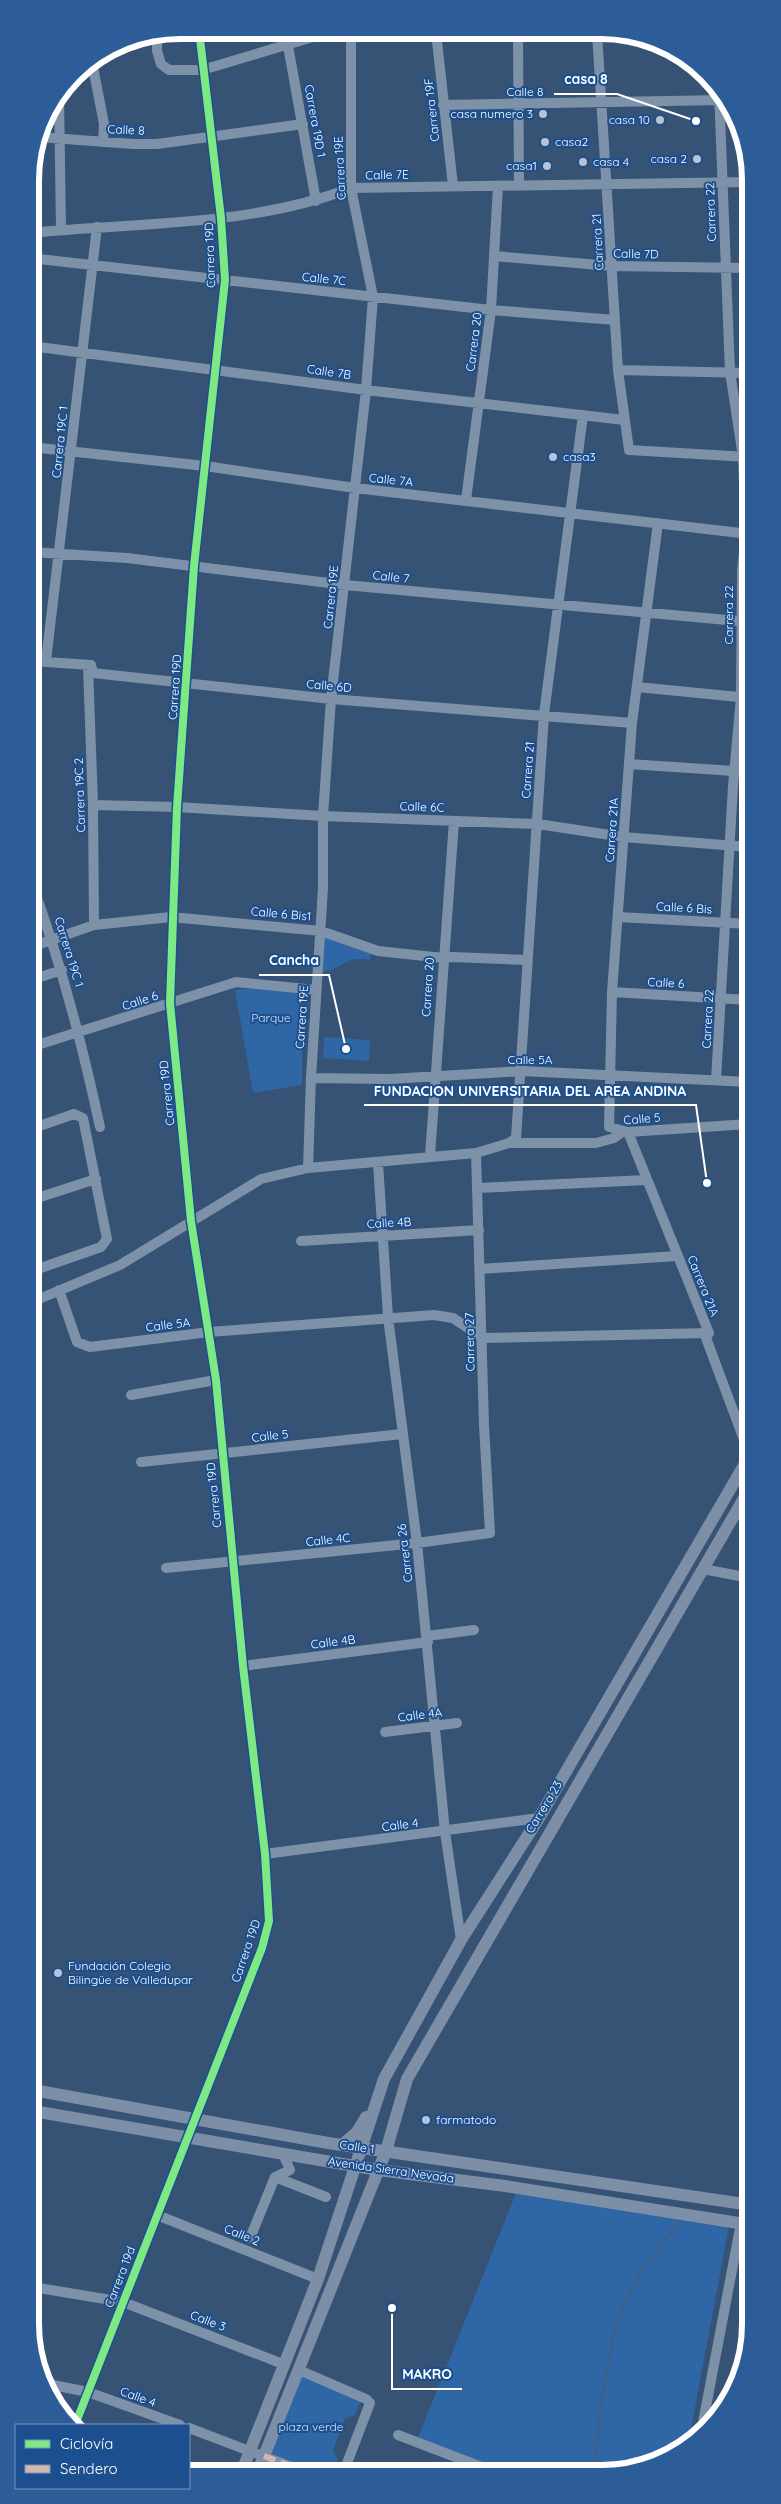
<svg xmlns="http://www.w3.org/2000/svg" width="781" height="2504" font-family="Quicksand,sans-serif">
  <rect width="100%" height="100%" fill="#365274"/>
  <path fill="#2f66a5" d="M322,935L372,950L370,960C343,955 345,969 322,972Z
    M286,985L296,992L302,1004V1085L253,1093L235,990Z
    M324,1037L370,1040L369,1061L323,1058Z
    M518,2188L730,2221L688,2445L676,2454L630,2471H509L417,2440Z
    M300,2375L361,2400L355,2415L345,2419L333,2450L338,2459L333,2471H312L268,2453Z"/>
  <path fill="#3b618d" d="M32,1871L41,1875L32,1896Z"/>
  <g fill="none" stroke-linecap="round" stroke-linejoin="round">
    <path stroke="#3b618d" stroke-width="3" d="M595,2471L600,2407L616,2323L644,2266L683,2217"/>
    <path stroke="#7d92a8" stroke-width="10" d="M436,32L453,186
      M518,32L519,186
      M597,33L618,370L629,450L748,457
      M157,35V51L161,64L169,70H202L333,31
      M288,46L316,201
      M92,62L104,124L103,142
      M59,96L61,229
      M443,105L725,100
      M38,137L133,144H157L303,124
      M30,233C137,222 250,227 351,188L748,182
      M494,256L611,266L748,268
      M30,258L491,310L615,320
      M31,346L366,390L624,420
      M618,370L748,373
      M31,447L205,466L355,488L749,534
      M466,500L491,310L498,186
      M658,523L632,723L612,992L609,1127L628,1132L749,1124
      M31,552L127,558L345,585L749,622
      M31,661L91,665L93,673L331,699L632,723
      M46,661L97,227
      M88,667L93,805L94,925
      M637,687L749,698
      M629,764L749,772
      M93,805L177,807L323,816L538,824L623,837L749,847
      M31,881C61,962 82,1043 100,1127
      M618,917L749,924
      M31,947L94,925L171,917L321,931L378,951L443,958L452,957L528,960
      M31,980L62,970
      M612,992L749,1000
      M31,1047L236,982L316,990
      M311,1078L390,1079L522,1071L749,1082
      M716,1080L733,786L741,697L742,571L746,533L743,457L730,372L719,91
      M31,1129L74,1114L83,1118L107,1239L101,1247L32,1271
      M628,1132L709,1333L706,1338L746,1445L750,1447
      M509,1143H596L614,1138L622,1132
      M430,1156L454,821
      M378,1163L388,1317L417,1543L445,1832L461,1940
      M308,1168L311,1078L323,888V816L331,699L366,390L373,297L351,188V31
      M478,1188L646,1180
      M31,1200L96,1179
      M301,1241L479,1230
      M480,1269L677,1256
      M59,1290L77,1342L90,1347L209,1332L434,1315L453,1318L483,1338L709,1333
      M32,1302L120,1265L261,1179L308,1168L476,1153L509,1143L516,1138L544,714L583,415
      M131,1395L216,1380
      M141,1462L402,1434
      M166,1568L417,1543L490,1533L484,1425L476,1153
      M703,1569L750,1578
      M427,1636L474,1630
      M243,1666L428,1642
      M385,1732L457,1723
      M265,1854L539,1818
      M275,2177L326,2197
      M157,2215L318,2279
      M250,2238L275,2177L290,2170L283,2154
      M33,2287L123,2302L283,2364
      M299,2370L366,2399L370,2403L344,2471
      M43,2383L88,2392L180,2425
      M75,2425L262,1948L269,1921L265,1854L243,1666L216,1380L191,1221L170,1003L177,807L194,566L225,280L221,218L199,30
      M189,2428L302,2471
      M701,2433L741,2223
      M398,2435L492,2471"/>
    <path stroke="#7d8ea7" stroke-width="12" d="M33,2090L328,2143L751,2205
      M33,2111L378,2170L505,2186L751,2225
      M342,2145L357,2132L366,2117
      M242,2471L318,2279L384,2079L461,1940L539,1818L750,1455
      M258,2471L386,2151L407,2079L750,1488"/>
    <path stroke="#d1b7ad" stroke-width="6" stroke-dasharray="12 6" stroke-linecap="butt" d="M264,2456L302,2471"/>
    <g stroke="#1b4f8f" stroke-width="11">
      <path id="cycleway" d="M75,2425L262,1948L269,1921L265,1854L243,1666L216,1380L191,1221L170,1003L177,807L194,566L225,280L221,218L199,30"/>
    </g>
    <use href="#cycleway" stroke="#7ce984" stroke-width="8"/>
  </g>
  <g fill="#b9c2ce" stroke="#1b4f8f" stroke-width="2">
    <circle cx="543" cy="114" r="5"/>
    <circle cx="660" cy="120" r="5"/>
    <circle cx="545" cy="142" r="5"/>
    <circle cx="697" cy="159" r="5"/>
    <circle cx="583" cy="162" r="5"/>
    <circle cx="547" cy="166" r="5"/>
    <circle cx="553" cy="457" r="5"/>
    <circle cx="58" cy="1973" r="5"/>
    <circle cx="426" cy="2120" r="5"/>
  </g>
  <g text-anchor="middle" stroke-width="4" stroke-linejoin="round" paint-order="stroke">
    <g font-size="12" fill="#fff" stroke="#1b4f8f">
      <text x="525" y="96">Calle 8</text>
      <text transform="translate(432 110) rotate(-96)" y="4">Carrera 19F</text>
      <text transform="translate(315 121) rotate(80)" y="4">Carrera 19D 1</text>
      <text transform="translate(126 130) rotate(2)" y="4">Calle 8</text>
      <text transform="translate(340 168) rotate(-93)" y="4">Carrera 19E</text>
      <text transform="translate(387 175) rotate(-1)" y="4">Calle 7E</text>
      <text transform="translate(711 212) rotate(-92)" y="4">Carrera 22</text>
      <text transform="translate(598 242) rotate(-93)" y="4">Carrera 21</text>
      <text transform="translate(636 254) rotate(1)" y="4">Calle 7D</text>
      <text transform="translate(210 255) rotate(-92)" y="4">Carrera 19D</text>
      <text transform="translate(324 279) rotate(6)" y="4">Calle 7C</text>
      <text transform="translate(474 342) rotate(-83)" y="4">Carrera 20</text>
      <text transform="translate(329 372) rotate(8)" y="4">Calle 7B</text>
      <text transform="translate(60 442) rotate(-84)" y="4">Carrera 19C 1</text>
      <text transform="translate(391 480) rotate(6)" y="4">Calle 7A</text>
      <text transform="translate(391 577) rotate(6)" y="4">Calle 7</text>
      <text transform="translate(331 597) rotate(-84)" y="4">Carrera 19E</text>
      <text transform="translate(729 615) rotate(-90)" y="4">Carrera 22</text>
      <text transform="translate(329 686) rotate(5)" y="4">Calle 6D</text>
      <text transform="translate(175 687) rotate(-86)" y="4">Carrera 19D</text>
      <text transform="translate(528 770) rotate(-86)" y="4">Carrera 21</text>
      <text transform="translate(80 795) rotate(-92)" y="4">Carrera 19C 2</text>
      <text transform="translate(422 807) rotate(2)" y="4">Calle 6C</text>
      <text transform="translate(612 830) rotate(-86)" y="4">Carrera 21A</text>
      <text transform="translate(684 908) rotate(3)" y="4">Calle 6 Bis</text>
      <text transform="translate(281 914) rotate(5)" y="4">Calle 6 Bis1</text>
      <text transform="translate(69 952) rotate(73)" y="4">Carrera 19C 1</text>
      <text transform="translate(666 983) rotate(3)" y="4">Calle 6</text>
      <text transform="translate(428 987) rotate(-86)" y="4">Carrera 20</text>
      <text transform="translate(140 1001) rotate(-18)" y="4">Calle 6</text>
      <text transform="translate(302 1017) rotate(-86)" y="4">Carrera 19E</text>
      <text transform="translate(708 1019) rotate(-87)" y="4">Carrera 22</text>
      <text x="530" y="1064">Calle 5A</text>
      <text transform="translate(167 1093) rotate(-96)" y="4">Carrera 19D</text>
      <text transform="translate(642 1119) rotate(-5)" y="4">Calle 5</text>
      <text transform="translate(389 1223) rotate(-3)" y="4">Calle 4B</text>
      <text transform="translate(703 1286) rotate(68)" y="4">Carrera 21A</text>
      <text transform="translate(168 1325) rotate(-7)" y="4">Calle 5A</text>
      <text transform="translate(470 1342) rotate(-91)" y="4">Carrera 27</text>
      <text transform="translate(270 1436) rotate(-6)" y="4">Calle 5</text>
      <text transform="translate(214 1495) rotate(-96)" y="4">Carrera 19D</text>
      <text transform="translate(328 1540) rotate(-6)" y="4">Calle 4C</text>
      <text transform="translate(405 1553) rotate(-97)" y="4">Carrera 26</text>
      <text transform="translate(333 1642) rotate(-7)" y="4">Calle 4B</text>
      <text transform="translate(420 1715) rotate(-7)" y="4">Calle 4A</text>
      <text transform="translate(544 1807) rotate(-59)" y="4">Carrera 23</text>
      <text transform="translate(400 1825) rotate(-7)" y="4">Calle 4</text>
      <text transform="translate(246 1951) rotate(-71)" y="4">Carrera 19D</text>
      <text transform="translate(357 2147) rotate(8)" y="4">Calle 1</text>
      <text transform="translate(391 2170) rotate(8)" y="4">Avenida Sierra Nevada</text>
      <text transform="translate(242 2235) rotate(22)" y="4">Calle 2</text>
      <text transform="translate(120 2277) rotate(-69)" y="4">Carrera 19d</text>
      <text transform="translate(208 2321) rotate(21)" y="4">Calle 3</text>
      <text transform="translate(138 2397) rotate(20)" y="4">Calle 4</text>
    </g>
    <g font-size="12" fill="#fff" stroke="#1b4f8f" text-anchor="start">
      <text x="533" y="118" text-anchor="end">casa numero 3</text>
      <text x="650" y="124" text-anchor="end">casa 10</text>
      <text x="555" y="146">casa2</text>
      <text x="687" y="163" text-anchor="end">casa 2</text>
      <text x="593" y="166">casa 4</text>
      <text x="537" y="170" text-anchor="end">casa1</text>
      <text x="563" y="461">casa3</text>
      <text x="68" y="1970">Fundación Colegio<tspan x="68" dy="14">Bilingüe de Valledupar</tspan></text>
      <text x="436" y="2124">farmatodo</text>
    </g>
    <g font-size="12" fill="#cfe3fa" stroke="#1b4f8f">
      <text x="271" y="1022">Parque</text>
      <text x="311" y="2431">plaza verde</text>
    </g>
  </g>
  <path d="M0 0H781V2504H0ZM180 39H601A141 141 0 0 1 742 180V2324A141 141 0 0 1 601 2465H180A141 141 0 0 1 39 2324V180A141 141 0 0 1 180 39Z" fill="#2d5d98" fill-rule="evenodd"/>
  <path fill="none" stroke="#fff" stroke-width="6" d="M180 39H601A141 141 0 0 1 742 180V2324A141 141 0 0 1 601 2465H180A141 141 0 0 1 39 2324V180A141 141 0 0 1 180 39Z"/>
  <path fill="none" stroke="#fff" stroke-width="2" d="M696 121L617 94H554M346 1049L329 975H259M707 1183L696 1105H364M392 2308L392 2389H462"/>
  <g fill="#fff" stroke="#1b4f8f" stroke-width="2">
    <circle cx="696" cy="121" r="5"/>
    <circle cx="346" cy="1049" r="5"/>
    <circle cx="707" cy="1183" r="5"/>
    <circle cx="392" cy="2308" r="5"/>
  </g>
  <g font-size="14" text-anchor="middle" font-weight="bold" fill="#fff" stroke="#1b4f8f" stroke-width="4" stroke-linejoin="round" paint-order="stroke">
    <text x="586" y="84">casa 8</text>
    <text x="294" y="965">Cancha</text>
    <text x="530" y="1096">FUNDACION UNIVERSITARIA DEL AREA ANDINA</text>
    <text x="427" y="2379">MAKRO</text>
  </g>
  <rect x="15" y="2424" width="175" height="65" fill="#1b4f8f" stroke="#7695bc"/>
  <rect x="25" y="2440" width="25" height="8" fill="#7ce984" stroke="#7695bc"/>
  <text x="60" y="2449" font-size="15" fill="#ffffff">Ciclovía</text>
  <rect x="25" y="2465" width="25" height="8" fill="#d1b7ad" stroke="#7695bc"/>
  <text x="60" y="2474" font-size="15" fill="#ffffff">Sendero</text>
</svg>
